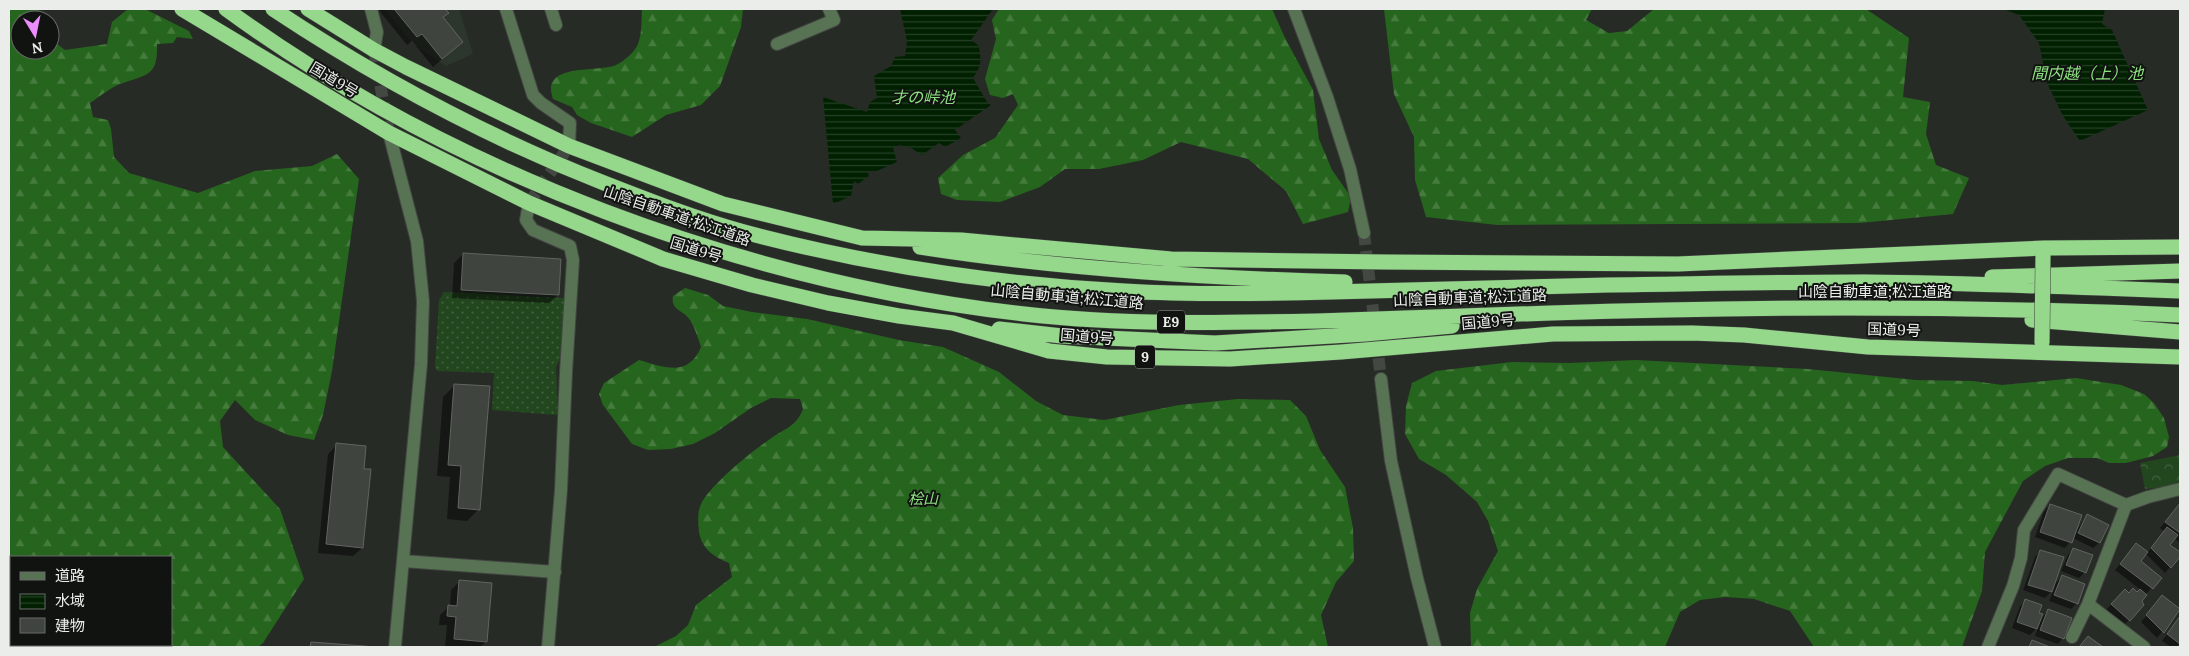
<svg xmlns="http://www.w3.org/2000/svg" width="2189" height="656" font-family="Lora,'Noto Sans JP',serif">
  <defs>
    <pattern id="grass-dots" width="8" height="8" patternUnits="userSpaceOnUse" patternTransform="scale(1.25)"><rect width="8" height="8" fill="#22461d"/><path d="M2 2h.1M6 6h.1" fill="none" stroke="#42613e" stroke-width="1.8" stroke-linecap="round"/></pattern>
    <pattern id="forest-firs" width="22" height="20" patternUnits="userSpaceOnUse" patternTransform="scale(1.25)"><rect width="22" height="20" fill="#26651d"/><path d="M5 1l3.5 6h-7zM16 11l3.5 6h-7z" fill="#467b3e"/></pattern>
    <pattern id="park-crowns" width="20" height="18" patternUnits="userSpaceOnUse" patternTransform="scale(1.25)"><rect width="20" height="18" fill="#22461d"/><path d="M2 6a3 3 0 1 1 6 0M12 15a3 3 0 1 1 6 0" fill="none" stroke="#42613e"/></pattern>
    <pattern id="water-rules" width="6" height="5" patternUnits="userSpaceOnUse" patternTransform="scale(1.25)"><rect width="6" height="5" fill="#002000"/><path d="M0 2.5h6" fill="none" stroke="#254125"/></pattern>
  </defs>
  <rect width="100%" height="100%" fill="#272b26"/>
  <path fill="#2d362c" d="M385,9H459L473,54L446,66L412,43Z"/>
  <path fill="url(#grass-dots)" d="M444,292L562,298L565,300L561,356L556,367L558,414L556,415L492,410L494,373L437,371L435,367L439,300Z"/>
  <path fill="url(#forest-firs)" fill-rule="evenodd" d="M9,9H39L38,20H20V50H50V39L65,50L107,44L112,22L128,9H145L189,31L193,39L177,37L173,43L157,44C158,77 147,74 120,84C110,88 99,97 90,103L93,117L108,120L111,129L114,157L129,173L198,193L255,171L312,166L337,154L359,179L332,371L323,415L314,440L288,435L255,420L235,400L220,421L223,447L280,509L304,579L263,643L258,647H9ZM11,557H171V645H11Z
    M642,9H743L741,27L720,86L701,105L666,115L632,137L591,123L577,115L572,107L553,99C540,62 597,73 616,65C621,63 628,57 632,53C643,42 641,24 642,9Z
    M999,9H1272L1285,38L1313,90L1319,139L1332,170L1351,197L1348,212L1303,224L1286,191L1248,159L1181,142L1143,160L1099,169H1065L1040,187L1000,202L957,200L941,194L938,178L963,155L995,138L1018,105L1013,94L1003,98L990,95L985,79L996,39L992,20Z
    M1384,9H1592L1586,20L1609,33L1627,31L1654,9H1866L1909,38L1903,97L1930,102L1926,134L1936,165L1969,178L1953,214L1860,223L1497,225L1426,217L1415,180L1414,137L1394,94Z
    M685,288L708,295L723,306L752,312L807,319L899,340L943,347L999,372L1036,401L1063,415L1104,420L1179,405L1238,399L1290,400L1306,416L1320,450L1345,487L1353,528L1354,561L1336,582L1321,615L1328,647H654L676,636L688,625L696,605L732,577L729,563C714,557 702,549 699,532C698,522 697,511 702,502C715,481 750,453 770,439C785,428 796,427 803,409L800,399L771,398L751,408L715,433L693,444L671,449L648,450L632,444L603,405L599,394L604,383L639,360C664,367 688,378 701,347C698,338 695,328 690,320C684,310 670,310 673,296Z
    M1636,360L1808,369L1916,380L1973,381L2002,385L2076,378L2121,385L2144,394L2154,403L2164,418L2169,437L2167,447L2153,456L2126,463H2109L2097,458H2068L2045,466L2023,481L1985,552L1982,591L1962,647H1814L1790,611L1754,599L1725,597L1700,600L1680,612L1665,647H1471L1470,613L1477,589L1498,551L1488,521L1477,502L1446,475L1419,459L1405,434L1406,406L1412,383L1436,371L1512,362L1569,363Z"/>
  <path fill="url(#park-crowns)" d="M2180,455V481L2165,487L2145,489L2140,463Z"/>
  <path fill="url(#water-rules)" d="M900,9H993L971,40L979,46C981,61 982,65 973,78L987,102L991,105L955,130L961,138L945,147L939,143L922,155L911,148L899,145L893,148L897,162L877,171H867L869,176L858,184L854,181L851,196L833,204L823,97L867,112L870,102L877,98L874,76L891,66L895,57L905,56L907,41Z
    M2003,9H2105L2102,24L2112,30L2148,110L2080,141L2063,116L2047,83L2039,43L2019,15Z"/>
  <path fill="#0007" d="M378,9H444L447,13L442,18L462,42L433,67L412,41L407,45Z
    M463,254L558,295L549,303L452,298L454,263Z
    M455,385L479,509L467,521L447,519L450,477L437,476L443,397Z
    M337,445L363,470L362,548L353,556L318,553L328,454Z
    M2050,505L2077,530L2088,515L2108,525L2099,543L2093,548L2073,538L2065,548L2035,537L2044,511Z
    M2180,505V543L2174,538L2168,545L2180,555L2165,573L2145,553L2139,562L2160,578L2140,601L2143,605L2123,626L2106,610L2125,590L2129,594H2137L2141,590L2115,570L2131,551L2147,553L2165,532L2160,528Z
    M2073,549L2085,572L2079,578L2061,571L2068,555Z
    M2040,551L2053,586L2062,576L2077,603L2071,609L2049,601L2054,589L2045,598L2023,590L2035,557Z
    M460,581L491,584L486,642L480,647H445L447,625H439L440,615L450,606L451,590Z
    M2162,597L2180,610L2157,638L2141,622Z
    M2026,600L2038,614L2043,616L2048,611L2063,638L2058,644L2035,636L2038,627L2030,635L2012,628L2020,606Z
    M2180,616V643L2176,647H2171L2162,641Z
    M311,644L359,647H308Z"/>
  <path fill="#3f443e" stroke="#60655f" d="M394,9H445L449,13L443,17L463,42L442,59L422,34L417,37Z
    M463,253L561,259L559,295L461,290Z
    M454,384L490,386L480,510L458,508L461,466L448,465Z
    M336,443L366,446L364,469H371L363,548L326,544Z
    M2180,503V533L2165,522Z
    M2050,504L2082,515L2072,543L2040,532Z
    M2087,514L2109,525L2100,543L2078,533Z
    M2167,527L2178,535L2170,545L2180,552V557L2171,568L2151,548Z
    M2136,543L2148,552L2141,561L2162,578L2153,589L2120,564Z
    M2073,548L2093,555L2086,573L2066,565Z
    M2040,550L2064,557L2052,592L2028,585Z
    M2062,575L2085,584L2078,604L2054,595Z
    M459,580L492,583L487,642L454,639L456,617L447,616L448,605L457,606Z
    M2133,588L2137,592L2140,589L2147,595L2142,601L2144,605L2130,621L2111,604L2125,589L2129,593Z
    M2162,595L2180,609L2164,633L2146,615Z
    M2025,599L2042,605L2039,613L2043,614L2037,629L2017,622Z
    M2048,609L2072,618L2064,639L2040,630Z
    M2180,616V644L2167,634Z
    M2088,636L2103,647H2079Z
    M2032,640L2050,647H2029Z
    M311,642L377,647H310Z"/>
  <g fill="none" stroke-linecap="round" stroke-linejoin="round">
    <path stroke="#444843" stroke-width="12" stroke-dasharray="12 6" stroke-linecap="butt" d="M374,50L389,133
      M529,203L569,146
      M1364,233L1381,379"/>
    <g stroke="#424641" stroke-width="14">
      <path id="street" d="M371,9L377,32L374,50
        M506,9L533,95L541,103L570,123L569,146
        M551,9L556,25
        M1294,9L1327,97L1350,169L1364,233
        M777,44L834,20L829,9
        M389,133L417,241L423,301L421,364L395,647
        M529,203L526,220L533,230L570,246L573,260L566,372L561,490L548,647
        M1381,379L1391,461L1417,578L1435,647
        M403,561L555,572
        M2088,604L2144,647
        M2072,637L2088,604L2126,505L2148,497L2180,489
        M1988,647L2013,586L2021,558L2024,530L2058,474L2126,505"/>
    </g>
    <g stroke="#424641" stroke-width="16">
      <path id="highway" d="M182,9L389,133L529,203L663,259L752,285L828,303L899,316L953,323L1049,351L1107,357L1230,359L1341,352L1553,334L1692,333L1744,335L1868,347L2180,357
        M226,9C453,175 745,282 1024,314C1121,325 1220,323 1318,321C1396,318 1473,316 1551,313C1761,306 1971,306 2180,315
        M273,9C377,78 487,137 604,183C650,201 696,219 744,232C868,265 996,284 1124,291C1193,295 1262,294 1331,292C1423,290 1515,287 1608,285C1693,284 1779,282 1864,282C1970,283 2075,287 2180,291
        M308,9L374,50L406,67L569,146L723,204L862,238L961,240L1171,259L1385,262L1678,264L2044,248L2180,247
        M920,247C1061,269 1203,278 1345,282
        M1992,277L2180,271
        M2032,320L2180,332
        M999,329L1062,336L1215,343L1365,334L1452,326"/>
    </g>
    <use href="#street" stroke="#587254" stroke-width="12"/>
    <use href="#highway" stroke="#95d78b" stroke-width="15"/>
    <g stroke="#424641" stroke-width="16" stroke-linecap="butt">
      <path id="highway-bridge" d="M2042,343L2043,256"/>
    </g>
    <use href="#highway-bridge" stroke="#95d78b" stroke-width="15"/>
  </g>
  <g text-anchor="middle" stroke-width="4" stroke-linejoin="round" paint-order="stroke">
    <g fill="#111311" stroke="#a9aca9" stroke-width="1">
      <rect x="1157" y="310.5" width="28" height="23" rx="4"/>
      <rect x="1135" y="345.5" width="20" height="23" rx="4"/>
    </g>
    <g font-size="14" font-weight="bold" fill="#eaedea">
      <text x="1171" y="327">E9</text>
      <text x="1145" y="362">9</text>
    </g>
    <g font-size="15" fill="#eaedea" stroke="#111311">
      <text transform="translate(334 80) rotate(31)" y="5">国道9号</text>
      <text transform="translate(677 216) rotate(19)" y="5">山陰自動車道;松江道路</text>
      <text transform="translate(696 250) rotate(17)" y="5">国道9号</text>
      <text x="1875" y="297">山陰自動車道;松江道路</text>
      <text transform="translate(1067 297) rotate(5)" y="5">山陰自動車道;松江道路</text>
      <text transform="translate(1470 298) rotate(-2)" y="5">山陰自動車道;松江道路</text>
      <text transform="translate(1488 322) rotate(-5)" y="5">国道9号</text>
      <text transform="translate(1894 330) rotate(2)" y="5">国道9号</text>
      <text transform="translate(1087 337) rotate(5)" y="5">国道9号</text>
    </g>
    <g font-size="15" font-style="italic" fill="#8de180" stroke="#111311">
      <text x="923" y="504">桧山</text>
    </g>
    <g font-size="16" font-style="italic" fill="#8ce180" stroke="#111311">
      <text x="2087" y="79">間内越（上）池</text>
      <text x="923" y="103">才の峠池</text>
    </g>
  </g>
  <rect width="2189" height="656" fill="none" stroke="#eaedea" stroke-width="20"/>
  <rect x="10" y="556" width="162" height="90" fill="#111311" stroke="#686a68"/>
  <rect x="20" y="572" width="25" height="8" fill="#587254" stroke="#686a68"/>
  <text x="55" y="581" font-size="15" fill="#eaedea">道路</text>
  <rect x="20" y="594" width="25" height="15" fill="url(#water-rules)" stroke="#686a68"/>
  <text x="55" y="606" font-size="15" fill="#eaedea">水域</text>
  <rect x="20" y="618" width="25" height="15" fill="#3f443e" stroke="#686a68"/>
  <text x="55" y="631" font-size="15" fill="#eaedea">建物</text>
  <g transform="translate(35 35) rotate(170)"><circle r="24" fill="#111311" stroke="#686a68"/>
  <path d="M0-4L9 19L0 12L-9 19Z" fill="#eb8dfc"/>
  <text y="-8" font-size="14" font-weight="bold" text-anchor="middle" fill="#eaedea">N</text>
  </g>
</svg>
